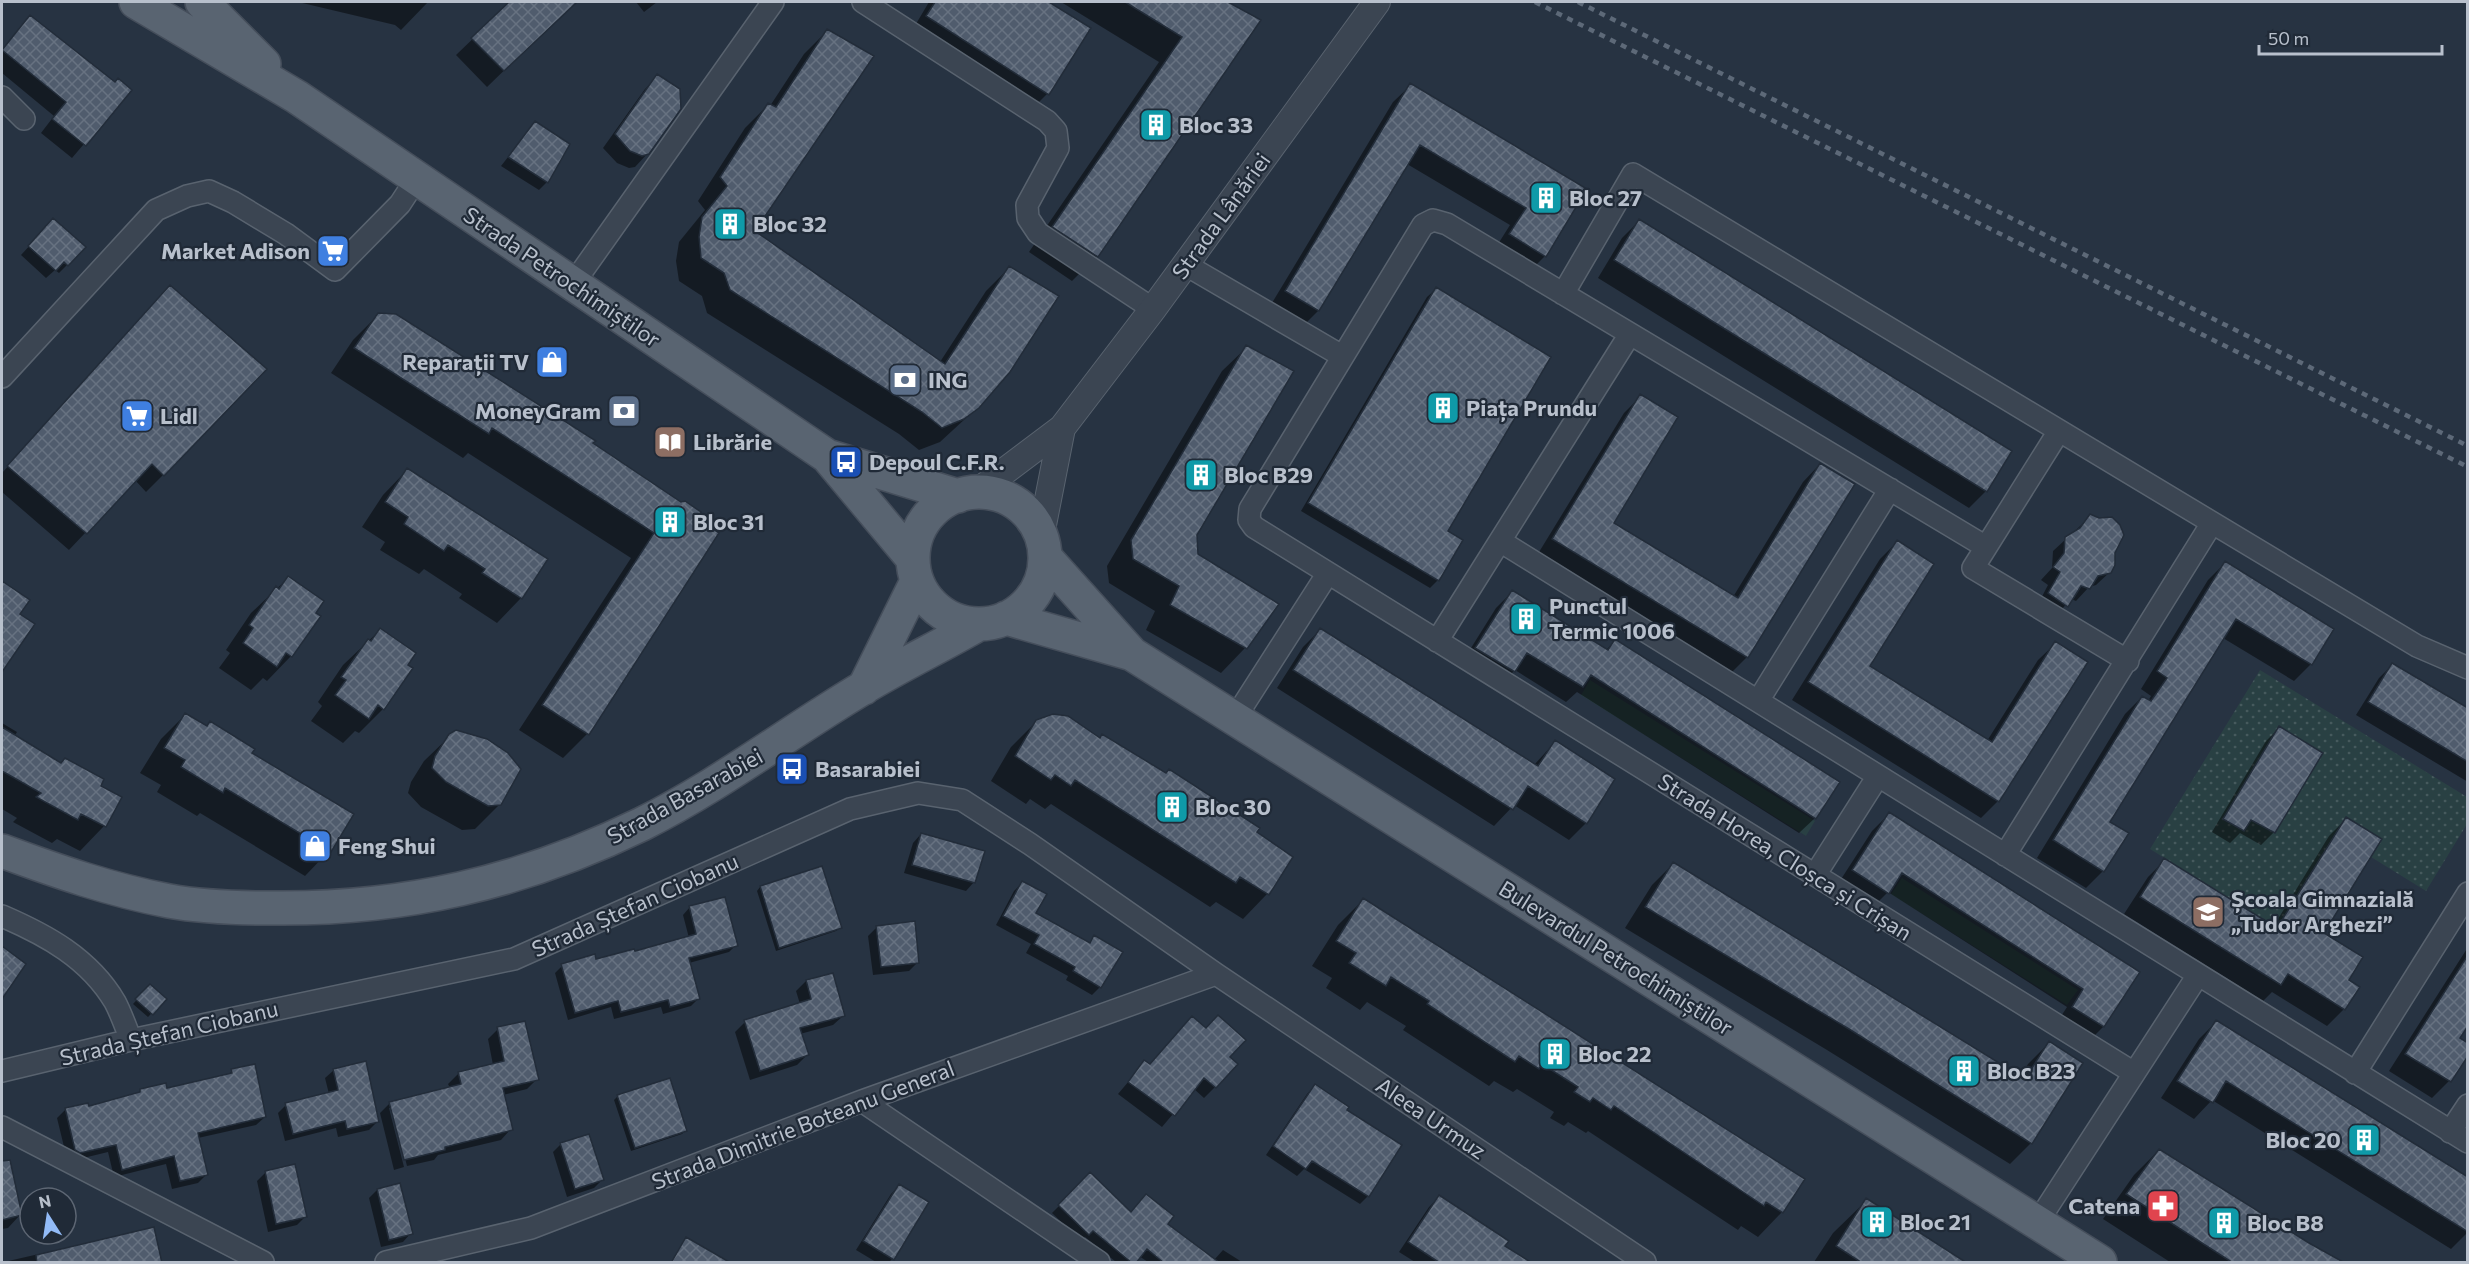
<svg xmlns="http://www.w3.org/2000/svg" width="2469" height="1264" font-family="Commissioner,sans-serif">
  <defs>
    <pattern id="park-dots" width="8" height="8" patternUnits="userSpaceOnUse" patternTransform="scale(1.5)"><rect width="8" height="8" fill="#294043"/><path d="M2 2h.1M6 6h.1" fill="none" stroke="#465a5d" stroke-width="1.8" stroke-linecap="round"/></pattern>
    <pattern id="building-cross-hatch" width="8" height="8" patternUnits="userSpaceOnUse" patternTransform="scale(1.5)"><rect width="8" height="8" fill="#505c6d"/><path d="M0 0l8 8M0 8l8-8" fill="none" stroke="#677281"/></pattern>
  </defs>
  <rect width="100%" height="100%" fill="#273342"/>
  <path fill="#294043" d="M1590,680L1815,821L1806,836L1581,695Z
    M1902,878L2078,990L2067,1005L1891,894Z"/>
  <path fill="url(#park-dots)" d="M2260,670L2467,797V824L2426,891L2371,857L2382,839L2346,817L2277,928L2150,849Z"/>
  <path fill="#0007" d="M298,2H428L401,30L395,25Z
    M511,2H575L487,87L456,55Z
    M636,2H657L644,12Z
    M929,2H1046L1089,28L1047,94L1030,111L910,34Z
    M1061,2H1225L1259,21L1097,256L1072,281L1029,252L1159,62Z
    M30,17L114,83L130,90L72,158L41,133L54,116L2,73V50Z
    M827,31L753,231L940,362L986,291L1009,268L978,407L940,442L919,450L899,434L707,313L702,296L679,281L676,261L679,242L705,210L698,201L745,128L768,105L770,106L804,54Z
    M658,76L648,153L635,167L629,168L617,163L603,148L645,89Z
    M1411,85L1585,190L1545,256L1528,273L1493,252L1510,225L1407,164L1318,311L1301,328L1269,308L1393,102Z
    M535,123L547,182L539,190L501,166Z
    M1639,221L1986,491L1969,508L1598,278L1622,238Z
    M45,229L67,265L59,273L55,270L46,278L21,255Z
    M1436,289L1446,531L1438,580L1430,588L1301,511L1427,297Z
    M153,304L163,475L146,492L135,480L69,550L2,492V473Z
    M378,315L591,444L681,504L587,734L563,758L519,730L631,558L468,453L463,458L331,373L353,340Z
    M1247,347L1195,534L1197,555L1276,604L1245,648L1221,673L1146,630L1155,611L1109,583L1107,566L1222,371Z
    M1641,396L1612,524L1733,597L1803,482L1820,464L1747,657L1730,674L1536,557L1624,413Z
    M407,470L521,598L497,623L459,598L462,594L424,569L419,574L380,550L385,542L362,527L383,495Z
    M2091,516L2113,553L2110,572L2096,585L2089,587L2076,601L2071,599L2054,618L2037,606L2048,585L2041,580L2052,568L2053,551Z
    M1897,542L1868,666L1987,741L2038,660L2056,643L1998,801L1981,818L1792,700L1880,559Z
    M2225,563L2311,664L2294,681L2223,638L2108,822L2103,871L2086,888L2037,858L2125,714L2142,697L2148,701L2151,696L2141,689L2208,580Z
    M288,578L291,656L267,681L263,678L251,690L219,668L230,653L226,650L251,613Z
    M2,583L28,601L18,615L8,660L2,667Z
    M1512,592L1606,650L1615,641L1815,818L1799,833L1577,692L1566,702L1515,670L1498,687L1461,664L1496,608Z
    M380,630L383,709L359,733L355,731L343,743L311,721L322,706L318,702L343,665Z
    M1320,630L1534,765L1555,742L1613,779L1586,823L1569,840L1514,805L1494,826L1277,688L1303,647Z
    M2392,665L2468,710V782L2356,715L2379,678Z
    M185,715L206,727L210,723L250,754L352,815L329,851L305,876L200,813L197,816L157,792L161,785L140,773L161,739Z
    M1037,721L1099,739L1291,857L1267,894L1243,919L1216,902L1210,907L1051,804L1045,809L1030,799L1026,804L991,781L1011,747Z
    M2,723L17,732L14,737L120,798L104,826L80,851L57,839L52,843L13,822L17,818L2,809Z
    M2279,728L2274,832L2261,845L2240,833L2230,843L2212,832L2266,741Z
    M450,736L500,804L475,829L462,830L421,807L408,793L411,782L424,761Z
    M1889,814L2138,973L2103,1027L2086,1044L2056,1024L2067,1007L1888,892L1870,910L1836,887L1872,831Z
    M2346,819L2322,933L2347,980L2344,1009L2327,1026L2272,992L2263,1001L2124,914L2148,877L2165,860L2273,927L2329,836Z
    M921,834L974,882L966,891L904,873L913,843Z
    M1673,864L2020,1077L2028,1064L2049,1043L2031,1143L2010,1164L1827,1050L1625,928L1652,885Z
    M1022,883L1034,914L1088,944L1095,937L1100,987L1092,995L1066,980L1068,976L1026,953L1031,944L996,925L1014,891Z
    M760,887L840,928L836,931L776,951L757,891Z
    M1363,900L1782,1212L1758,1237L1741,1226L1738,1230L1588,1131L1586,1133L1568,1122L1564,1126L1550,1118L1554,1112L1517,1089L1513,1092L1494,1081L1489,1086L1403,1030L1406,1026L1367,1002L1360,1010L1326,988L1332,978L1312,966L1338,925Z
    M690,907L736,945L729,952L689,963L699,998L691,1006L663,1014L661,1007L614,1019L611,1007L568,1020L555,973L562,966L634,953L689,938L683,915Z
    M877,927L918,962L909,971L873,975L868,936Z
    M2468,947V1023L2458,1039L2468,1053L2449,1081L2432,1098L2389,1071Z
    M2,949L24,964L2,996Z
    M806,981L843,1016L833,1025L800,1034L807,1055L797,1065L750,1080L735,1032L745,1022L800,1004L796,991Z
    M150,986L165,999L148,1017L133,1004Z
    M2216,1022L2468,1178V1232L2451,1249L2212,1100L2194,1119L2161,1098L2199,1039Z
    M498,1029L537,1079L527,1089L503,1095L511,1129L501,1140L438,1155L434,1160L407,1166L392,1108H389L404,1167L394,1170L380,1113L390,1103L450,1088L448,1084L459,1073L493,1065L488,1039Z
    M1228,1057L1215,1087L1204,1098L1194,1089L1162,1127L1118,1094L1145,1062L1149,1066Z
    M334,1070L378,1121L369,1130L338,1137L336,1128L285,1141L278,1113L286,1105L329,1094L325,1078Z
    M232,1071L265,1117L256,1125L198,1138L206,1175L198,1183L172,1189L166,1164L114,1177L108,1152L71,1161L67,1159L57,1118L66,1109L87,1107L136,1095L140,1091L166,1090L227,1076Z
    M1315,1086L1368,1196L1360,1204L1304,1169L1297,1176L1266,1155L1307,1094Z
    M618,1096L685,1131L682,1134L631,1151L614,1100Z
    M561,1144L603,1179L594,1188L567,1197L553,1152Z
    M2159,1150L2308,1244L2342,1262H2170L2103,1219L2134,1175Z
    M9,1164L20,1215L8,1228L2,1229V1165Z
    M266,1172L305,1217L297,1225L268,1232L257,1181Z
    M1090,1175L1131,1214L1214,1260L1223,1250L1242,1262H1148L1139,1256L1134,1262H1116L1085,1237L1081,1241L1052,1213Z
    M899,1186L892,1259L889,1262H876L856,1250L891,1194Z
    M377,1190L411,1233L403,1242L381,1247L369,1198Z
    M1439,1197L1503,1247L1529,1262H1415L1399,1252L1429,1207Z
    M1867,1200L1964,1262H1814L1833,1233Z
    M152,1228L160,1262H4Z"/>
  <path fill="url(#building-cross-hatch)" stroke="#222c39" stroke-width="1.5" d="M509,2H577L504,71L471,38Z
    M935,2H1049L1091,28L1049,95L926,16Z
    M1125,2H1228L1261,20L1098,257L1052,227L1182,37Z
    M30,15L115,82L118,78L132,90L86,146L52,119L66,102L2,50Z
    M827,29L874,56L755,231L945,364L1009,266L1059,296L1010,372L979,408L964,419L942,428L922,412L730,290L724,273L701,258L699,237L702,217L727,186L720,177L768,103L776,107Z
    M657,74L680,89L681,109L649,154L642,156L630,151L615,134Z
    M1410,83L1587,189L1546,257L1509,234L1526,208L1420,145L1319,311L1285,291Z
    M535,121L570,144L548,183L508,157Z
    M53,218L86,247L68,266L64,262L56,271L28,246Z
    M1639,219L2012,451L1987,492L1614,260Z
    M170,285L267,369L164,476L152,464L87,534L7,466Z
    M1436,287L1551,357L1448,531L1463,540L1439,581L1308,503Z
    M378,313L396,314L596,441L593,443L681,502L685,501L701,512L697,518L719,533L589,735L542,705L654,533L492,428L489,434L354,348Z
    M1246,345L1294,371L1197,535L1198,554L1279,604L1247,649L1170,605L1179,586L1133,559L1131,540Z
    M1640,394L1678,417L1614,523L1738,598L1820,463L1855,484L1748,658L1552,539Z
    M407,468L548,559L522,599L482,573L485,569L448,545L444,551L404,524L408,517L385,502Z
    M2090,514L2099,518L2112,517L2120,525L2124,535L2115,553V565L2111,573L2098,576L2090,589L2081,586L2068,607L2048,593L2060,572L2053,567L2064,553L2065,537L2080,528Z
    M1897,540L1934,564L1870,666L1992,742L2055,641L2088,662L1999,802L1808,682Z
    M2225,561L2334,629L2312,665L2236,619L2110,822L2129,833L2104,872L2053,840L2142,696L2151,701L2167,678L2157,671Z
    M288,576L324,601L316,613L321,616L292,657L286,653L277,667L243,643L253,628L249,625L276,586L279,589Z
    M2,581L30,600L20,614L35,624L2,672Z
    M1512,590L1608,650L1615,639L1840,782L1816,819L1591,675L1583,687L1527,653L1515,672L1475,648Z
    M380,628L416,653L408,665L413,668L384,710L378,705L369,719L335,695L346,680L341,677L368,639L371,641Z
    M1320,628L1538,766L1555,740L1615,779L1587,824L1528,786L1513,810L1293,670Z
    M2392,663L2468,708V762L2368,702Z
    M185,713L207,726L210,721L255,749L252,753L354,814L331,852L225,788L223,793L181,767L185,760L164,748Z
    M1053,714L1068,716L1100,738L1102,734L1166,773L1169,769L1260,828L1257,832L1293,857L1269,895L1240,877L1236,883L1075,780L1071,786L1055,775L1051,780L1015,756L1036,720Z
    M2279,726L2323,753L2275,833L2251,820L2244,831L2223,819Z
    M2,727L61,763L65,758L104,779L101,786L122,797L106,827L81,814L78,820L36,797L41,793L2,771Z
    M456,730L487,739L508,753L521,769L501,805L488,806L446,782L432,768L435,756L449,734Z
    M1889,812L2140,972L2104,1027L2072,1007L2083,989L1902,873L1889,894L1852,870Z
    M2346,817L2382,839L2324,933L2363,957L2349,980L2360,987L2345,1010L2288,974L2281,985L2140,897L2164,858L2277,928Z
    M921,833L985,851L975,883L912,865Z
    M1673,862L2025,1079L2049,1041L2083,1063L2032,1144L1849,1029L1645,907Z
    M822,866L842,928L779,948L760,886Z
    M1022,881L1047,894L1036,913L1090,943L1094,935L1123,952L1101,988L1073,971L1075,967L1034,944L1039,935L1003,916Z
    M725,897L738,946L689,958L700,999L670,1007L668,1000L621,1012L618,1001L575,1013L561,964L595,954L596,959L634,949L635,951L696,934L689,906Z
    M1363,898L1805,1179L1783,1213L1766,1202L1764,1206L1614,1106L1611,1110L1593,1098L1590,1102L1574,1092L1578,1087L1542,1064L1539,1069L1519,1056L1515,1062L1427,1004L1429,1001L1391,977L1386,986L1349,963L1356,953L1336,941Z
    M915,921L919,963L881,967L876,926Z
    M2,946L26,964L2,999Z
    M2468,955V1026L2460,1038L2468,1043V1056L2451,1082L2405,1054Z
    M833,973L845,1016L800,1028L809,1055L760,1071L744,1020L811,999L806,980Z
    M150,984L167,999L153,1015L135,999Z
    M1218,1015L1246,1040L1230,1057L1238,1064L1216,1088L1204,1078L1175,1116L1128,1082L1144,1060L1150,1064L1192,1016L1206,1028Z
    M2216,1020L2468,1177V1232L2226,1081L2213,1103L2177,1081Z
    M525,1021L539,1080L503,1088L513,1130L445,1147V1150L404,1160L389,1102L461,1084L458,1072L504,1061L497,1027Z
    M366,1061L379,1122L347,1129L345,1121L293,1134L285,1103L338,1090L333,1069Z
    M255,1064L266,1117L198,1133L208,1175L180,1181L174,1156L122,1170L116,1145L80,1153L75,1150L65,1108L88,1103L89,1106L140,1092V1089L166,1083L167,1088L232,1073L231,1069Z
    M670,1078L687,1131L635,1148L617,1095Z
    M1315,1084L1349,1107L1347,1110L1402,1145L1369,1197L1312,1161L1306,1169L1273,1146Z
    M589,1134L604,1180L575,1189L560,1143Z
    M2159,1149L2309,1243L2345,1263H2233L2126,1194Z
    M10,1160L22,1215L2,1220V1161Z
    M295,1164L307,1217L276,1224L265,1171Z
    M1090,1172L1131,1212L1146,1194L1174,1216L1168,1224L1220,1263H1164L1147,1249L1136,1263H1132L1093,1231L1089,1235L1058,1205Z
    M400,1183L413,1234L389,1240L377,1189Z
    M899,1184L929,1202L894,1260L863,1241Z
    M1439,1195L1509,1241L1505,1246L1532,1263H1440L1408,1242Z
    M1866,1198L1967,1263H1862L1836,1246Z
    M154,1227L162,1263H37L36,1255Z
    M686,1237L731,1263H671Z"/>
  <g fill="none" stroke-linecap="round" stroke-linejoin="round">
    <g stroke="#59636f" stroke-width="24">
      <path id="minor" d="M863,2L1047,121L1056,131L1058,148L1027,205L1028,218L1038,233L1153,309
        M2,97L24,119
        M1186,265L1342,356
        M573,284L773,2
        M1563,294L1633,174L2417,646L2468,668
        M2,377L156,210L187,196L209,191L233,202L286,234L335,270L400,204L417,178
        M2059,431L1973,568L2128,661
        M1500,541L2468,1142
        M1986,547L1447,224L1433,220L1423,225L1250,509L1249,520L1254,527L2134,1073
        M1437,641L1630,334
        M1758,701L1890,489
        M1235,718L1328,573
        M2005,855L2212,523
        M1815,875L1878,776
        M2,916C46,935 89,958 115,1002C121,1013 126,1028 131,1040
        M2,1071L131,1040L514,959L850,809L918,793L962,800L1030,844L1216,974L1645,1262
        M2355,1073L2468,893
        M862,1101L1099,1262
        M2,1127L263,1262
        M2450,1132L2468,1105
        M2037,1223L2198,975
        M386,1262L531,1228L862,1101L1216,974"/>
    </g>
    <g stroke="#59636f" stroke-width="28">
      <path id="tertiary" d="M977,492L1062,428L1153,309L1377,2
        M1041,535L1062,428"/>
    </g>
    <g stroke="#454e5b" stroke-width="36">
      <path id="primary" d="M136,2L297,97L827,456L913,559
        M202,2L264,64
        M827,456L958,496
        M913 558a66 66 0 1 1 132 0a66 66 0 1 1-132 0Z
        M1045,557L1132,654L2100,1262
        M1006,618L1132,654
        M864,688L917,581
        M2,851C56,871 111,890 169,901C202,907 235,908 269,908C403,910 521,883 642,824C720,785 789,732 863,688C901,665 941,646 979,624"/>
    </g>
    <use href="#minor" stroke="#3b4552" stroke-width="21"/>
    <use href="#tertiary" stroke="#3b4552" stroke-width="26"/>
    <use href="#primary" stroke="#596471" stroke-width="33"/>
    <path stroke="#5d6978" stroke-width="4.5" stroke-dasharray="6 6" stroke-linecap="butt" d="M1535,2L2468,467
      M1578,2L2468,446"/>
  </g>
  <defs>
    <g id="building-square" transform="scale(1.725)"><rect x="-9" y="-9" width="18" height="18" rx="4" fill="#0f9aa8" stroke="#202a37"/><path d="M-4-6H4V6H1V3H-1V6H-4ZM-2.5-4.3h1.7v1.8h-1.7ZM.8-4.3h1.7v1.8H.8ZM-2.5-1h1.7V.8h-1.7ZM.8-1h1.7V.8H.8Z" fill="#fff"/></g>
    <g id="supermarket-square" transform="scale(1.725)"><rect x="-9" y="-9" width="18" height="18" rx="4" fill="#3f7fe0" stroke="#202a37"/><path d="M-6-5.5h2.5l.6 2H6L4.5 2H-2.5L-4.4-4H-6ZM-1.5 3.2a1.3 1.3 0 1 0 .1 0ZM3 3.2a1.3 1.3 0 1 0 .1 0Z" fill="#fff"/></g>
    <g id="shop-square" transform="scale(1.725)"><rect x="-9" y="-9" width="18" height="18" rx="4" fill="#3f7fe0" stroke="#202a37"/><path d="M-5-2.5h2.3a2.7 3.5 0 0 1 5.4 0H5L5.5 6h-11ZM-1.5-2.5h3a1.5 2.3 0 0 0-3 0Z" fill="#fff"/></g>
    <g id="bank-square" transform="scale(1.725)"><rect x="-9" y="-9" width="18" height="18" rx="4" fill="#5c6f8a" stroke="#202a37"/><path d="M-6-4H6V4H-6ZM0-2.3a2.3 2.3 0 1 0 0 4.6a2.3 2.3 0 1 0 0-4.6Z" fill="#fff"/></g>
    <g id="library-square" transform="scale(1.725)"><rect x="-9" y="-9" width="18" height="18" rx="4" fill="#8d6e63" stroke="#202a37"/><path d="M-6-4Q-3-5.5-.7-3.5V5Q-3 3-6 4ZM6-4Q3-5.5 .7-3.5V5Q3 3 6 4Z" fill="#fff"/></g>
    <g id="bus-square" transform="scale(1.725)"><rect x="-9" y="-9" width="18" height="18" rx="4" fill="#1a4fb4" stroke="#202a37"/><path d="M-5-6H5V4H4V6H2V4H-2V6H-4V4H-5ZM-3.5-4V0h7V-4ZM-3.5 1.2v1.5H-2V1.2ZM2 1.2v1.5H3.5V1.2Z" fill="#fff"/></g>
    <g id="school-square" transform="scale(1.725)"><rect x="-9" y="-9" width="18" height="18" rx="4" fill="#8d6e63" stroke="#202a37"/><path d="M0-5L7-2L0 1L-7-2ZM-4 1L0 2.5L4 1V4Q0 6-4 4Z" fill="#fff"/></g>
    <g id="pharmacy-square" transform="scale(1.725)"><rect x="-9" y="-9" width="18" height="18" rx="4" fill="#e0444e" stroke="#202a37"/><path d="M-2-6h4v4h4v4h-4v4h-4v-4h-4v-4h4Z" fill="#fff"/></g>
  </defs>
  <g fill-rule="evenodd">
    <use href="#building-square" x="1156" y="125"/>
    <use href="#building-square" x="1546" y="198"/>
    <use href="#building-square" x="730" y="224"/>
    <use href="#supermarket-square" x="333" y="251"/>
    <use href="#shop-square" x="552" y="362"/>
    <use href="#bank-square" x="905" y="380"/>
    <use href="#building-square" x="1443" y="408"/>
    <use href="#bank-square" x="624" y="411"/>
    <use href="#supermarket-square" x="137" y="416"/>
    <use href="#library-square" x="670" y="442"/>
    <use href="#bus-square" x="846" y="462"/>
    <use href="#building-square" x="1201" y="475"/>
    <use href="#building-square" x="670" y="522"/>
    <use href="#building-square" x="1526" y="619"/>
    <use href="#bus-square" x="792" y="769"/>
    <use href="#building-square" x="1172" y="807"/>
    <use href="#shop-square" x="315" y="846"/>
    <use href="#school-square" x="2208" y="912"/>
    <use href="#building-square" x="1555" y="1054"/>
    <use href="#building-square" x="1964" y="1071"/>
    <use href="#building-square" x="2364" y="1140"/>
    <use href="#pharmacy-square" x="2163" y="1206"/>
    <use href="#building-square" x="1877" y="1222"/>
    <use href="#building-square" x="2224" y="1223"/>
  </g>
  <g text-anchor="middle" stroke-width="4.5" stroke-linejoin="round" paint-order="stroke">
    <g font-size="22" font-weight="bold" fill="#b8c0cc" stroke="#202a37" text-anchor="start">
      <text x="1179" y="133">Bloc 33</text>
      <text x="1569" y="206">Bloc 27</text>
      <text x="753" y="232">Bloc 32</text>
      <text x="310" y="259" text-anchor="end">Market Adison</text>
      <text x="529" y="370" text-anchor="end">Reparații TV</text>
      <text x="928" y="388">ING</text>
      <text x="1466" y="416">Piața Prundu</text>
      <text x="601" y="419" text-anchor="end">MoneyGram</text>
      <text x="160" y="424">Lidl</text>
      <text x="693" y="450">Librărie</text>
      <text x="869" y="470">Depoul C.F.R.</text>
      <text x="1224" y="483">Bloc B29</text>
      <text x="693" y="530">Bloc 31</text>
      <text x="1549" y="614">Punctul<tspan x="1549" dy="25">Termic 1006</tspan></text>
      <text x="815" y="777">Basarabiei</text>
      <text x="1195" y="815">Bloc 30</text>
      <text x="338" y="854">Feng Shui</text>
      <text x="2231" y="907">Școala Gimnazială<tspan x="2231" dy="25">„Tudor Arghezi”</tspan></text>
      <text x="1578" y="1062">Bloc 22</text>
      <text x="1987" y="1079">Bloc B23</text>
      <text x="2341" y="1148" text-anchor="end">Bloc 20</text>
      <text x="2140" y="1214" text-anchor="end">Catena</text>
      <text x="1900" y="1230">Bloc 21</text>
      <text x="2247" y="1231">Bloc B8</text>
    </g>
    <g font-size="22" fill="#b8c0cc" stroke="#202a37">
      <text transform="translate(1221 216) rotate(-54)" y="8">Strada Lânăriei</text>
      <text transform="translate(562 277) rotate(34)" y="8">Strada Petrochimiștilor</text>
      <text transform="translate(685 796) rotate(-29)" y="8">Strada Basarabiei</text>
      <text transform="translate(1785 857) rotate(32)" y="8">Strada Horea, Cloșca și Crișan</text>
      <text transform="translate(635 905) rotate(-24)" y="8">Strada Ștefan Ciobanu</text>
      <text transform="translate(1616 958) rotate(32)" y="8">Bulevardul Petrochimiștilor</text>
      <text transform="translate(169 1033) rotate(-13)" y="8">Strada Ștefan Ciobanu</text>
      <text transform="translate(1431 1118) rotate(34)" y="8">Aleea Urmuz</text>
      <text transform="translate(803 1125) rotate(-21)" y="8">Strada Dimitrie Boteanu General</text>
    </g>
  </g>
  <rect width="2469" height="1264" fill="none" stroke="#b8c0cc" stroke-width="6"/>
  <g transform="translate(48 1216) rotate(348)"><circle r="28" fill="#202a37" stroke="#5d6673" stroke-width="1.5"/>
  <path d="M0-4.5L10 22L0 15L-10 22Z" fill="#92bbf7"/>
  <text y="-9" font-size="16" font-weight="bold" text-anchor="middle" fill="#b8c0cc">N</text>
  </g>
  <path d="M2259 45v9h183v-9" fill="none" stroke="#b8c0cc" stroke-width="3"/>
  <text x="2268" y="45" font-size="18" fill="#b8c0cc" stroke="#202a37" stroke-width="4.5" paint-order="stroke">50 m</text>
</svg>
